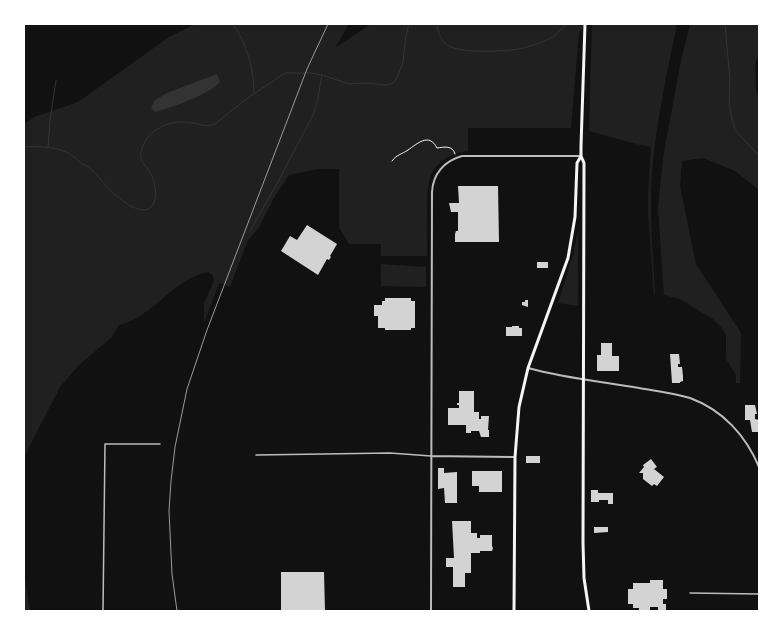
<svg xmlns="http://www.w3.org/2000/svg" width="783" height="635" font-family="Roboto,sans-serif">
  <rect width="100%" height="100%" fill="#111"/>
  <path fill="#202020" d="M195,24H349L335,48L371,24H588L579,32L571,128H468V151C429,158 427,178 427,212C427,226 427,241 427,255L426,256H381V244H349L339,227V169H318L289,175L275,196L258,229L248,240L230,287L219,283L204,323V303L214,281L213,275L208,272C172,279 154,317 119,325L112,337L79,365L60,387L24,457V124L34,117L78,102L169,37Z
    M592,24H677C667,73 656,122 652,172C649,212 653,254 655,294L654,295L648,214V194L651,147L636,144L589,131Z
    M690,24H759V54L755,64L756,90L759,98V190L735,171L703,158L682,161L680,186L696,264L741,333L740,383H736V375L726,359V335L721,327L714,320L680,299L664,295L658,208L663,158L680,65Z
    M578,230V306L558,303L573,255Z
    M381,264L426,267V287L381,286Z
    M24,570L30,611H24Z"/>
  <path fill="#333" d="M217,74L220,82C208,95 173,107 155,112L151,108L155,100L167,93Z"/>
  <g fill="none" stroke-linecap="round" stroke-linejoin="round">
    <path stroke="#333" stroke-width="1" d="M233,24C247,44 254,69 254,93
      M437,24C438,32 440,40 447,45C460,54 512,52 527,47C535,45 546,41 553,37C558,34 562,28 566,24
      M725,24L730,80L729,99L731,115L735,130L759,156
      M24,147C40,146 60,146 74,157C76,158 78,161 81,163C84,165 88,166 91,169C97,174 102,181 107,187C113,193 124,203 131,206C155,219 159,197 153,179C151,171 142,164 141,158C139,152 145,140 149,136C162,123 177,120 194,123C202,125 207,127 215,124L245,100L285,73H311L322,75L349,84L365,83L386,85L393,83L398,76L403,62L406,35L409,24
      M48,147L50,121L56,80
      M250,231L278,182L313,115L318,98L322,75"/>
  </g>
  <path fill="#d3d3d3" d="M458,186H498L499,242H455V234L456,231H458V212H451L449,203H459Z
    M307,225L337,244L330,256L331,257L329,260L327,259L318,275L281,251L290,236L297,240Z
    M537,262H548V268H537Z
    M385,298H411V301H415V328H411V330H385V328H378V316H374V305H382V301H385Z
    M525,300H528V307L522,305V302H525Z
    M512,326H519V328H522V336H506V327H512Z
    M601,343H612V356H619V371H597V355H601Z
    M670,354H679L680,364H678V367H682L683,376V381L680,382V383H672Z
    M459,391H474V412H479V419H481V416H489L488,430H489V437H481L479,431H471V433H466V425H448V408H459V405H457V403H459Z
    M745,405H755L757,414H755V419L759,420V432H752L750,420H745Z
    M526,456H540V463H526Z
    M651,459L657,467L654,469L664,477L657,486L654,484L652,486L643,479V473H639L644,467L643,465Z
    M438,468H444V473L457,472V503H445L444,488L438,489Z
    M472,471H502V492H479V486H472Z
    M591,490H598V493H613V504H608V500H599V502H591Z
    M452,521H471V533H477V538H480V535H492V546L493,548L492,551H480V553H471V573H465V587H453V567H446V558H454Z
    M594,527H608V532L594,533Z
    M281,572H324L325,611H281Z
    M650,580H663V589H667V599H663V604H666V611H658V607H650V611H639V608H633V604H628V589H633V583H650Z"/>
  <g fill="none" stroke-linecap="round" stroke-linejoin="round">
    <path stroke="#f5f5f5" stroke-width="1" d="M392,161C396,155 402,154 408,150C417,144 429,132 437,148C444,147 453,145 455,154"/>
    <path stroke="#bcbcbc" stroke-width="1.5" d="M256,455L390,453L431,456
      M690,593L759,594
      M103,611L105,444H160"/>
    <path stroke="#bcbcbc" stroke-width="2" d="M528,368C564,378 603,382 639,388C656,391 674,393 690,398C723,410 746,436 759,467
      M431,456L515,457
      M431,611L432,192C433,174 444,161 462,156H581"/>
    <path stroke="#f5f5f5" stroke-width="3" d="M585,24L581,146V156L584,163L583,543L584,578L589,611
      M514,611L515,457L519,407L528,368L568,258L575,217L577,163L581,156"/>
    <path stroke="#9a9a9a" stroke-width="1" d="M177,611L172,574L169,511L171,481L175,447L187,389L207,330L307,69L328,24"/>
  </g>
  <rect width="783" height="635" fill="none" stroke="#ffffff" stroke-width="50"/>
</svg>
